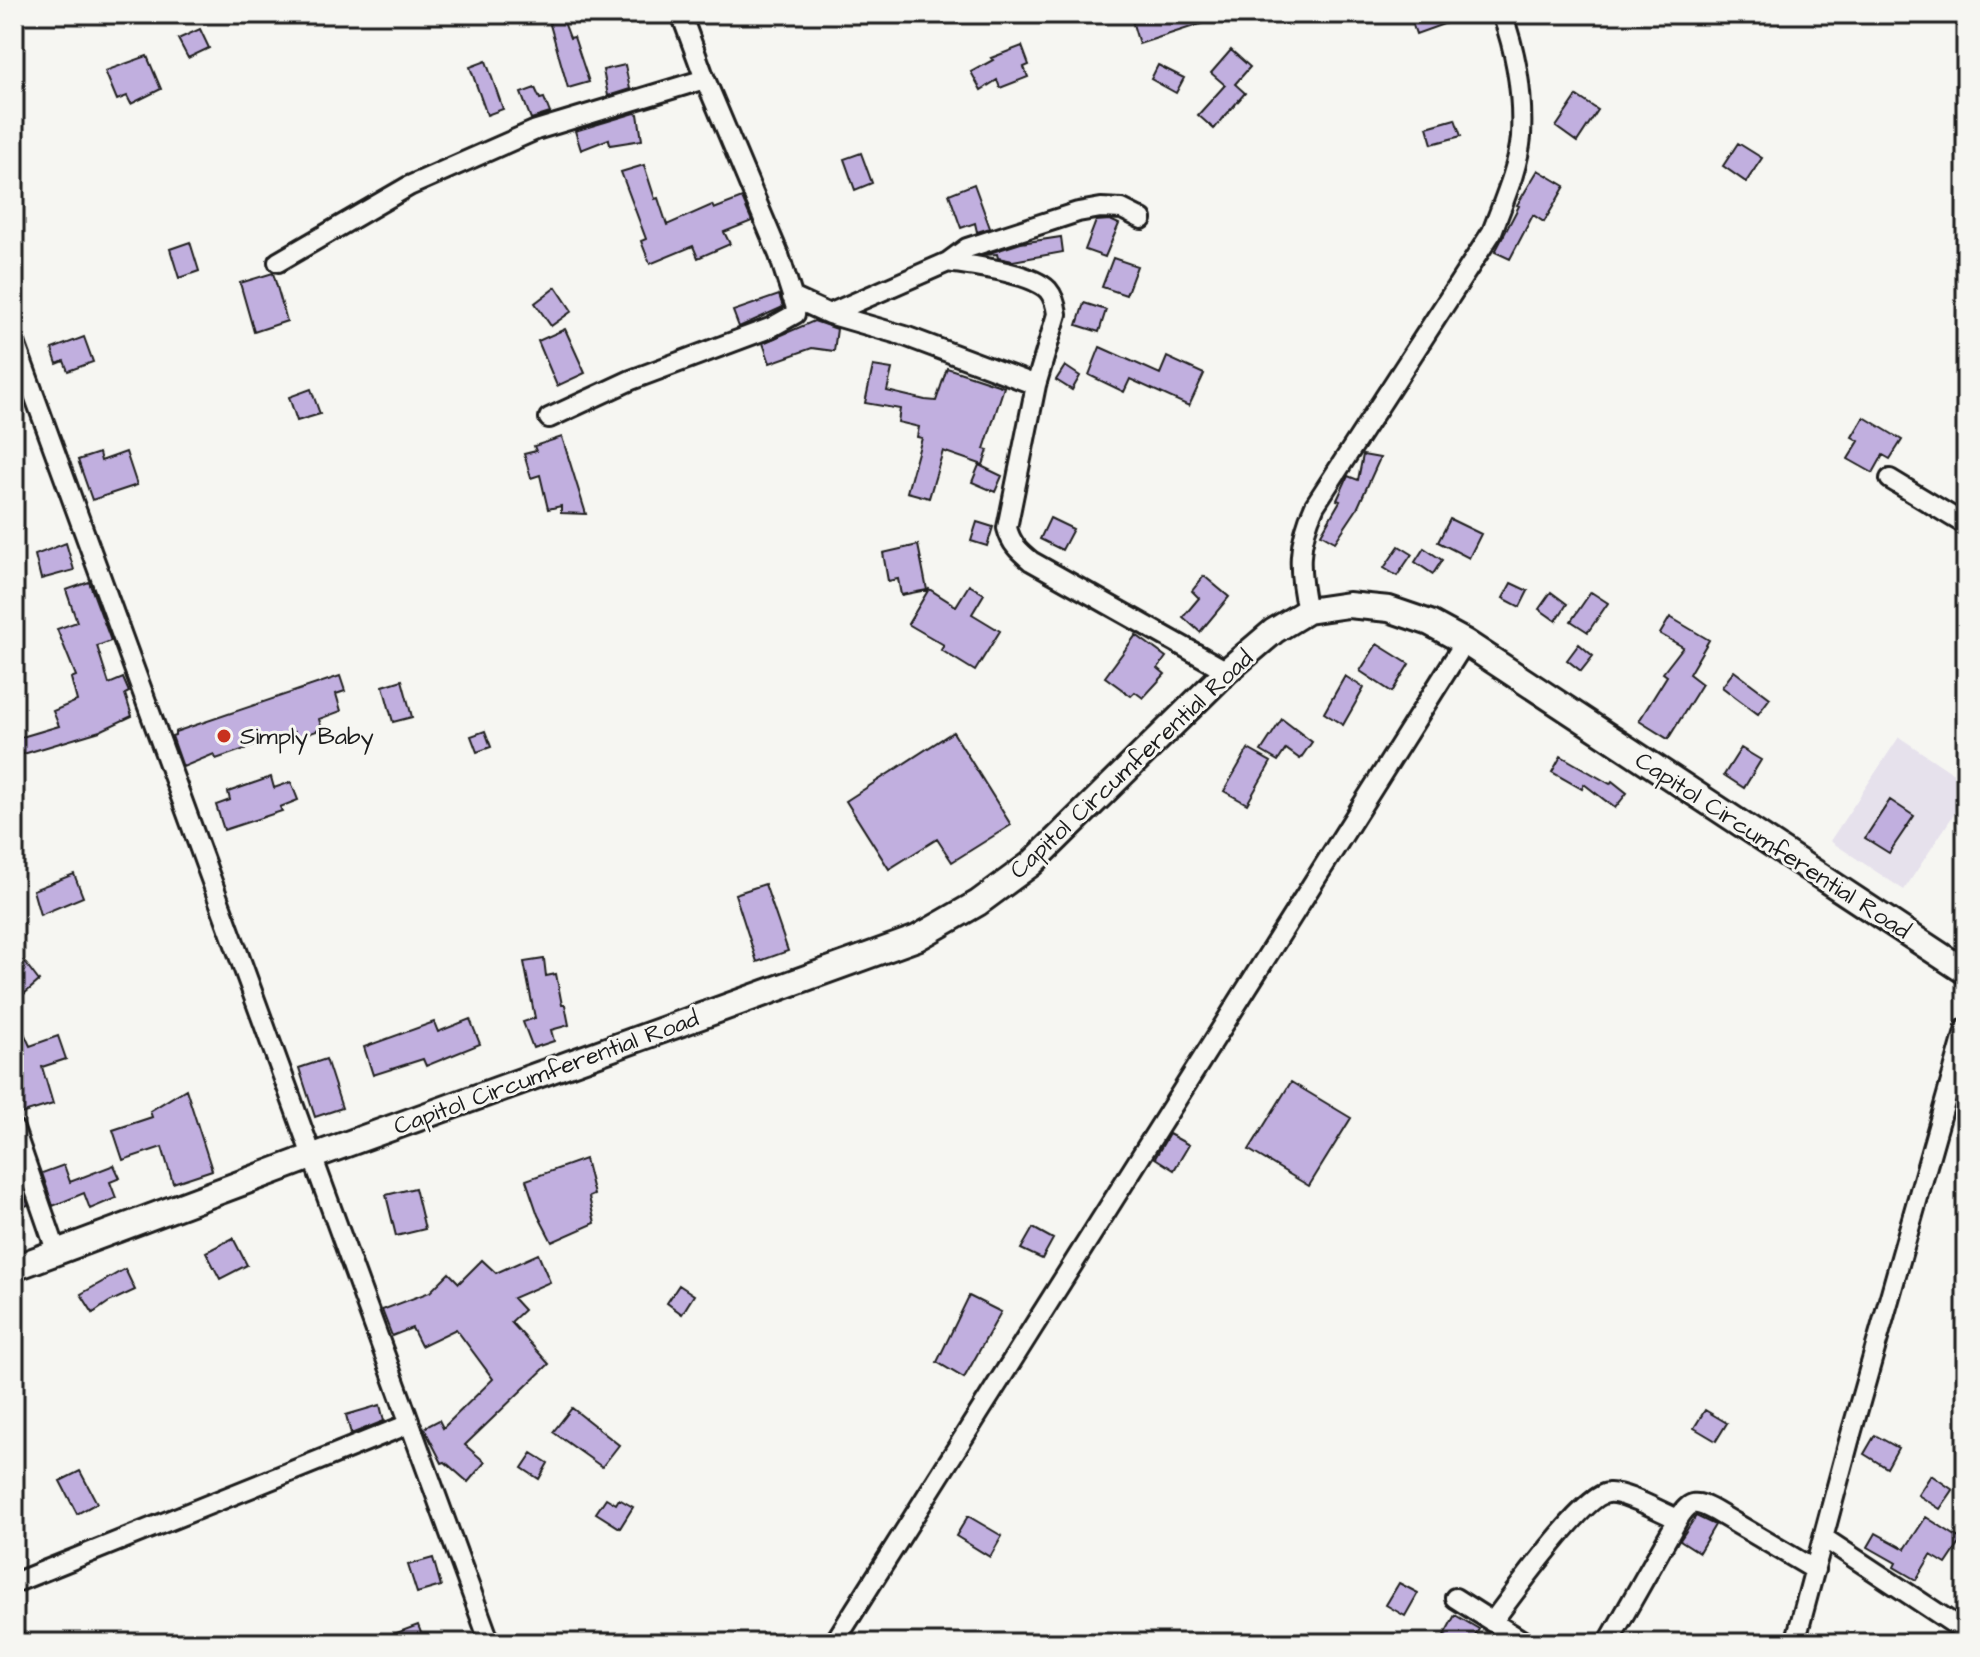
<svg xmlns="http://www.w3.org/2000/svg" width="1980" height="1657" font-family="'Architects Daughter',sans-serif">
  <rect width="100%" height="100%" fill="#f6f6f2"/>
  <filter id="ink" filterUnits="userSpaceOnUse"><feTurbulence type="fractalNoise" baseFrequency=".0125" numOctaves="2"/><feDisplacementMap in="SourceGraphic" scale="16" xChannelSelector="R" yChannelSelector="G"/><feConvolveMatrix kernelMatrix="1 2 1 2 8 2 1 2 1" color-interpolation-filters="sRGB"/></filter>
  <g filter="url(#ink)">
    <path fill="#e6e1ec" d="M1899,737L1966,782V796L1904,890L1830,841Z"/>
    <path fill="#c1afdf" stroke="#1c1c1c" stroke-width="2" d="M547,14H561L570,38L574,37L589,82L568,88Z
      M1130,14H1222V17L1139,44Z
      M1409,14H1466V16L1416,34Z
      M200,29L209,48L188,58L178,39Z
      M1022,46L1029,65L1024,67L1028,77L1000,88L997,80L981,90L971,72L993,60L991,58Z
      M1231,50L1250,67L1235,84L1245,93L1214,129L1198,115L1225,85L1211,73Z
      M147,56L161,89L131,104L127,96L117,100L105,71Z
      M486,61L503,109L487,115L470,67Z
      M625,65L630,89L608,96L603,70Z
      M1158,65L1184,78L1176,93L1151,79Z
      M535,88L540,99L544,98L550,113L531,119L521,93Z
      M1577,96L1598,110L1577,142L1556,127Z
      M635,113L638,114L642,140L610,145L609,139L581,150L575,131Z
      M1455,119L1461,136L1432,144L1427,127Z
      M1738,143L1762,158L1746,182L1723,166Z
      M861,153L872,183L855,190L844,159Z
      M644,165L655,199L658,198L667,225L712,205L714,209L742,198L752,221L724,232L730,244L698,258L693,246L650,264L641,241L646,239L621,172Z
      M1538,170L1565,186L1544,222L1533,215L1510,259L1495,252L1519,206L1517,205Z
      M974,184L990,228L977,232L975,223L961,228L949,194Z
      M1110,220L1119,224L1105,257L1085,250L1096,221Z
      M1061,237L1063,252L1013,261L998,258L997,254L983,255L1021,243Z
      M190,242L199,271L179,278L170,249Z
      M1113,258L1137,266L1126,295L1102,287Z
      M273,273L287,321L254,332L240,283Z
      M556,287L572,311L551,326L535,303Z
      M779,295L783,307L739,327L733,311Z
      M1084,303L1106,310L1099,332L1077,325Z
      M814,321L837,329L834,351L812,348L770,363L763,343Z
      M565,329L585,373L557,386L538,341Z
      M84,337L93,362L68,371L64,361L57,364L52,349Z
      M1100,347L1160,374L1167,357L1204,374L1189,406L1130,379L1124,392L1089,375Z
      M873,366L892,369L887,391L925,400L936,401L947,368L1004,387L984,449L988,450L983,465L943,451L929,498L907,492L922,438L917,437L919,427L898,422L900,409L865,403Z
      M1065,366L1080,376L1072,390L1056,380Z
      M311,389L320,414L297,421L289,397Z
      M1864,417L1902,440L1890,459L1883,455L1873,473L1848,459L1859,441L1852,437Z
      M562,437L586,514L561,513V506L548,509L540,475L531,478L524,454L536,451L534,446Z
      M126,452L137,485L92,500L78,460L99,453L101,461Z
      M1363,455L1380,458L1357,509L1335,542L1321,534L1340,501L1337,500L1348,476L1358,480Z
      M979,465L1002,476L995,492L972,482Z
      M1050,518L1073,529L1062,550L1040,539Z
      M1450,519L1481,534L1469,558L1438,542Z
      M977,522L993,527L987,546L971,541Z
      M66,543L74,570L41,579L35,555Z
      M918,545L927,590L901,595L898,579L888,581L883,553Z
      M1399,546L1412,554L1397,576L1384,568Z
      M1424,548L1442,560L1433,574L1415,562Z
      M1204,576L1229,597L1200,632L1183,617L1199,598L1192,591Z
      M89,582L111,641L97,646L109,684L123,678L129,692L125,694L132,716L100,731L20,755L15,739L59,726L53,711L77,701L71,678L76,676L57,629L77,622L66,590Z
      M1511,583L1528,591L1520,607L1503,598Z
      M969,585L984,594L972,614L1000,631L975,671L941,650L944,645L908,624L929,589L956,606Z
      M1551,592L1567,604L1556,621L1539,609Z
      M1591,592L1608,603L1588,632L1571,621Z
      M1670,617L1709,640L1689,674L1702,684L1668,739L1639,721L1667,676L1663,673L1683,647L1660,634Z
      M1136,635L1166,657L1158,668L1165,674L1143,698L1135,692L1131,696L1105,677Z
      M1377,644L1409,664L1392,692L1360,671Z
      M1579,644L1593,656L1581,671L1567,660Z
      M1734,671L1770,698L1758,714L1722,687Z
      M340,676L345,691L336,694L341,711L319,719L322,729L296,738L294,732L216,759L214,754L183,767L172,736L175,735V732Z
      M1345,676L1364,688L1343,725L1324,713Z
      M402,680L412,717L393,722L383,686Z
      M1282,719L1312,742L1300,759L1286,749L1278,761L1261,751Z
      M485,731L491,747L477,752L471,736Z
      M953,732L1011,825L952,862L937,839L889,869L846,801Z
      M1741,748L1761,760L1744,788L1724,775Z
      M1248,749L1271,762L1247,804L1224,791Z
      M1561,756L1610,784L1612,781L1627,793L1615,808L1584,784L1582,789L1552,772Z
      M271,777L274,788L291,782L298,800L280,807L282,811L224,830L216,805L230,800L228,792Z
      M1890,800L1914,816L1889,853L1865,838Z
      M74,874L83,897L40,915L33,890Z
      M765,884L788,951L757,962L735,894Z
      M14,948L39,981L24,994L14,982Z
      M544,959L546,976L556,974L562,1005H565L569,1025L551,1030L554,1041L533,1048L523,1022L535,1018L524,962Z
      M14,1011L30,1046L58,1036L66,1059L42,1067L53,1104L14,1116Z
      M470,1019L480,1044L426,1066L423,1059L373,1075L364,1047L434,1022L438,1032Z
      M326,1059L342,1108L315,1117L299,1068Z
      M1291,1082L1351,1118L1309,1186L1249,1150Z
      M186,1089L212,1170L173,1183L162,1147L123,1160L113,1130L152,1117L150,1111Z
      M1169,1134L1189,1145L1174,1170L1155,1158Z
      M585,1159L594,1195L589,1197L595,1223L552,1242L538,1215L526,1180Z
      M64,1165L70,1182L114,1165L120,1178L110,1182L116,1198L90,1209L84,1193L53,1206L42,1173Z
      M20,1182L28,1205L14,1210V1185Z
      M415,1188L425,1229L396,1236L386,1195Z
      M1033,1228L1053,1239L1042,1259L1021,1249Z
      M233,1238L247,1265L220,1279L206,1252Z
      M538,1254L550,1282L513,1298L524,1310L511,1322L549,1364L465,1445L485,1462L468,1482L445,1462L442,1463L424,1428L439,1420L443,1428L493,1379L456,1329L421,1346L412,1328L392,1336L382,1310L430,1292L449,1273L459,1283L482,1260L496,1273Z
      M125,1269L135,1290L109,1302L93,1313L81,1294Z
      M679,1285L694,1295L682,1314L667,1303Z
      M969,1296L1001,1312L964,1378L937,1362Z
      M380,1405L384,1421L351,1434L346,1415Z
      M572,1408L619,1445L602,1467L553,1432Z
      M1705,1410L1727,1423L1716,1441L1694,1428Z
      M1875,1435L1898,1448L1887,1468L1864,1454Z
      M532,1453L548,1463L539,1479L522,1468Z
      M80,1471L97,1503L77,1514L60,1481Z
      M1931,1475L1953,1490L1940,1509L1918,1495Z
      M606,1498L616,1504L619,1499L633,1507L620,1528L596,1513Z
      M968,1516L1002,1536L990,1557L956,1536Z
      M1696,1516L1715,1525L1699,1552L1680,1540Z
      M1926,1517L1962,1540L1946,1564L1931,1555L1916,1580L1894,1567L1896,1563L1868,1547L1876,1533L1905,1549Z
      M433,1558L441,1586L417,1593L408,1565Z
      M1399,1583L1418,1593L1405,1616L1386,1605Z
      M1455,1615L1479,1629L1471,1643H1458L1444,1635Z
      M418,1625L425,1643H375V1641Z"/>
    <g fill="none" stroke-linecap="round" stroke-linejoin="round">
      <g stroke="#1c1c1c" stroke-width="24">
        <path id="street" d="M278,262L409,186L536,130L705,79
          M948,262C973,266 1030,272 1048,290C1054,297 1056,306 1057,314L1036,385L1007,528C1011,544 1019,551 1031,561L1227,671
          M792,297L829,314L905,336L1036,385
          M829,314L948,262L967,248L1078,212L1101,208L1122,209L1142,219
          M14,340L490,1643
          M549,418L631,380L770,328L795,314L796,308L779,255L705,79L681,14
          M1890,479L1966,525
          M1307,611C1298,570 1297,544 1315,505L1492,232C1503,202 1518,169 1521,137C1523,96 1516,52 1502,14
          M14,1129L57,1253
          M1824,1538L1966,1632
          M14,1583L409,1424
          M1455,1598L1526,1643
          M1492,1622C1511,1598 1583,1495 1608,1493C1624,1491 1661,1512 1678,1519
          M14,1638L16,1643
          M834,1643L1465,642
          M1608,1643L1678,1519C1691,1499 1696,1501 1715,1511L1815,1570
          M1795,1643L1849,1441L1966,1028"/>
      </g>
      <g stroke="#1c1c1c" stroke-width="30">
        <path id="secondary" d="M14,1268L311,1157L917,938L978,903L1031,864L1227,671L1274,631L1307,611L1348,605L1389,609L1430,623L1465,642L1966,972"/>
      </g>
      <use href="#street" stroke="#f6f6f2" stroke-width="18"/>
      <use href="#secondary" stroke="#f6f6f2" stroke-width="24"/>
    </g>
  </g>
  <circle fill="#c8321e" stroke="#f6f6f2" stroke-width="3" cx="224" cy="736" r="8"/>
  <g text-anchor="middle" stroke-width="6" stroke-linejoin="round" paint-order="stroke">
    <g font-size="24" fill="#1c1c1c" stroke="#f6f6f2" text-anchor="start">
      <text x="240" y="744">Simply Baby</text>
    </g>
    <g font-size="24" fill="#1c1c1c" stroke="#f6f6f2">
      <text transform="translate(1131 764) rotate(-43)" y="8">Capitol Circumferential Road</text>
      <text transform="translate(1773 845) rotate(33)" y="8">Capitol Circumferential Road</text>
      <text transform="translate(546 1072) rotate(-20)" y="8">Capitol Circumferential Road</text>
    </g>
  </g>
  <rect width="1980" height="1657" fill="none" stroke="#f6f6f2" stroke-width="48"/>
  <rect x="24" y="24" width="1932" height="1609" fill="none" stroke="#1c1c1c" stroke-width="3" filter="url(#ink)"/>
</svg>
